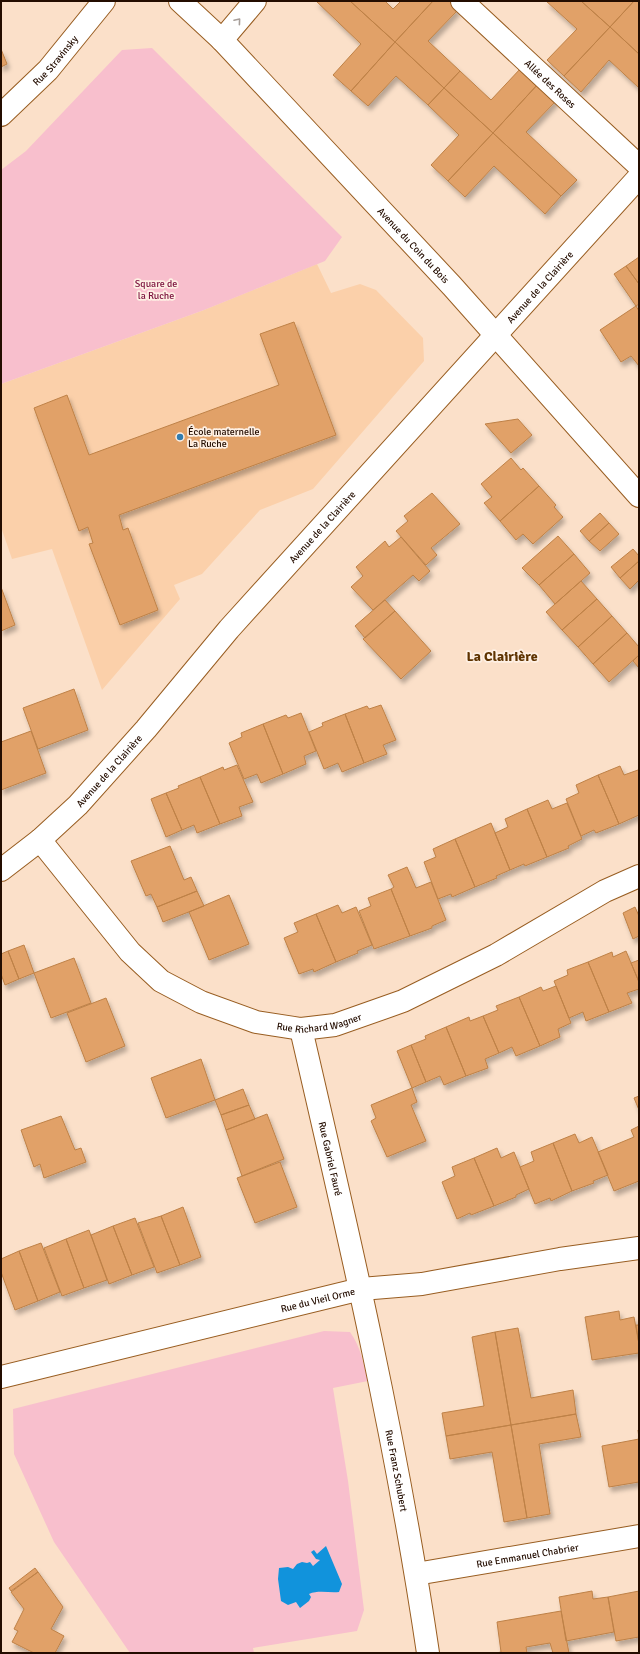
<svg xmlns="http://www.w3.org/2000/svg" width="640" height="1654" font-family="Signika,sans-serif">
  <defs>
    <filter id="shadow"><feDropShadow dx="2.5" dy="4.5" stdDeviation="2" flood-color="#0004"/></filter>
  </defs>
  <rect width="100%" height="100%" fill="#fbe0c9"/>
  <path fill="#fbd0aa" d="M317,264L331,293L360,284L376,290L423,338L424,361L313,489L260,510L202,574L174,585L180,599L102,690L52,549L12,559L1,527V384L204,310Z"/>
  <path fill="#f8bfcd" d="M152,48L342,237L325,261L204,310L1,384V170L26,151L122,50Z
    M324,1331L350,1332C361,1347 363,1363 368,1381L333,1388L348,1481L364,1610L357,1631L253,1648L254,1653H130L54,1542L14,1454L13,1409Z"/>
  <path fill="#1193dc" d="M326,1546L342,1584L339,1592C329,1593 318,1590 309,1594L311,1597L309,1601L300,1608L296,1602L288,1605L281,1601L278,1579L279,1568L288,1567L293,1569L297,1564L302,1562L307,1563L310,1562L313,1566L320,1560L316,1559L311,1552L314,1550L317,1554Z"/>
  <path fill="#e1a167" stroke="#be8147" filter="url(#shadow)" d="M316,1H350L395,42L351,91L333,75L361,44Z
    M350,1H385L393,9L401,1H433L395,42Z
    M433,1H449L458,10L428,41L460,71L444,88L395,42Z
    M546,1H581L610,27L564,76L547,60L577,29Z
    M581,1H634L610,27Z
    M634,1H639V54L610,27Z
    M610,27L639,54V88L609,60L581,92L564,76Z
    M395,42L444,88L428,105L396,76L368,106L351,91Z
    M1,49L7,64L1,67Z
    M521,68L538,84L493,133L444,88L460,71L491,100Z
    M538,84L557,100L526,132L577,180L561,196L493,133Z
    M444,88L493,133L448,181L431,165L459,135L428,105Z
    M493,133L561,196L545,214L494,166L465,197L448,181Z
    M639,257V284L626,266Z
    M626,266L639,284V304L636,306L614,274Z
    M636,306L639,311V366L631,356L621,362L600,330Z
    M294,322L336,435L119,515L123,530L128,528L158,610L120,625L89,544L93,543L88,527L79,531L34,408L67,395L89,455L279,385L260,334Z
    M518,419L532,435L511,453L485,424Z
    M511,458L521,470L523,468L539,486L500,521L484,503L492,497L481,484Z
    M539,486L556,505L554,507L563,517L533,544L523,534L516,540L500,521Z
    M432,493L460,524L431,548L437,555L426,565L396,531L408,521L404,516Z
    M600,513L609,523L589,541L580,531Z
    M609,523L619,534L600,551L589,541Z
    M558,536L574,554L539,585L522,568Z
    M401,537L430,571L419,581L413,575L373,610L351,587L363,576L356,567L385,541L389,547Z
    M633,549L639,556V561L620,578L611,567Z
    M574,554L590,573L555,604L539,585Z
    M639,561V580L630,589L620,578Z
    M581,581L597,599L562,630L546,612Z
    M1,587L15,625L1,631Z
    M597,599L612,616L578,647L562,630Z
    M385,600L395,611L365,638L355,626Z
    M395,611L431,651L401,679L363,639Z
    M612,616L627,633L593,664L578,647Z
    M627,633L639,647V655L609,682L593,664Z
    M639,655V668L633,661Z
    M74,689L88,730L38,749L23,708Z
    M381,705L396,740L383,745L387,754L364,763L345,714L367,706L369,709Z
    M301,713L316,751L304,756L306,764L283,774L263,724L286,715L288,718Z
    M345,714L364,763L342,772L338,763L324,769L309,732L323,726L322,723Z
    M263,724L283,774L261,783L257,774L244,779L229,743L242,737L241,733Z
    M31,731L46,773L1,790V742Z
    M237,765L253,802L239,807L242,816L220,824L200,777L223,767L224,770Z
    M620,766L624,775L638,770L639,773V815L619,824L598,775Z
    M598,775L619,824L596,833L594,830L581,836L566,799L579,793L576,785Z
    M200,777L220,824L197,833L194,825L182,830L166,793L179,788L178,786Z
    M166,793L182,830L166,837L151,799Z
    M548,800L552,809L567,803L582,839L568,846L569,848L547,857L527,809Z
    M527,809L547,857L525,866L524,864L510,870L495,833L508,827L505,819Z
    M491,823L510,870L496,876L497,878L475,887L455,839Z
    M455,839L475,887L452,897L451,894L438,899L424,862L436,857L433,849Z
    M170,846L184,880L191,877L197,891L157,907L151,894L146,896L131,861Z
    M407,867L416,888L431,882L446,920L432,926V928L410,936L391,889L394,887L388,875Z
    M391,889L410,936L374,949L359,911L371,906L368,898Z
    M197,891L204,906L163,922L157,907Z
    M229,895L249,944L209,960L189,912Z
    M338,905L342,913L356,907L372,945L357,951L358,953L336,962L316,914Z
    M635,907L639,916V936L633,939L623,913Z
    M316,914L336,962L314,972L313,969L299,974L284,938L298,932L294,923Z
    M24,945L34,973L19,979L8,951Z
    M8,951L19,979L5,985L1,974V954Z
    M626,951L639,982V989L627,993L632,1003L609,1012L588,962L612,952L613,957Z
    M74,958L91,1003L51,1018L34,973Z
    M639,960V982L631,963Z
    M588,962L609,1012L586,1021L583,1012L569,1018L554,981L568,975L567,970Z
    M556,986L571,1023L558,1029L560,1037L540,1046L519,997L541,987L543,991Z
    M519,997L540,1046L516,1056L512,1047L499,1053L483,1016L498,1010L496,1006Z
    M106,998L125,1046L86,1062L67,1013Z
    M483,1016L499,1053L485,1059L488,1068L466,1076L446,1027L469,1017L470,1021Z
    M446,1027L466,1076L444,1085L440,1076L426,1082L411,1045L426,1039L425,1036Z
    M411,1045L426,1082L412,1088L397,1051Z
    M201,1059L215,1100L166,1118L151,1078Z
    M412,1088L417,1102L411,1105L426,1141L387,1157L371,1121L376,1118L371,1105Z
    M243,1089L249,1105L221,1115L215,1100Z
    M639,1096V1110L634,1098Z
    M249,1105L255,1119L226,1130L221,1115Z
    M267,1114L284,1159L242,1176L226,1130Z
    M61,1116L75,1150L81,1148L86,1162L44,1178L40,1164L34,1167L21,1130Z
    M639,1126V1181L614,1191L598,1152L634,1137L631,1130Z
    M575,1134L579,1143L592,1137L608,1175L593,1181L594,1183L572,1191L553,1143Z
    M553,1143L572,1191L551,1201L550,1198L535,1204L520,1167L534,1161L531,1152Z
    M497,1148L501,1158L514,1152L529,1189L516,1195V1197L494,1206L474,1158Z
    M474,1158L494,1206L471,1215L470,1213L457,1219L442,1182L455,1176L452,1167Z
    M280,1162L297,1207L255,1223L237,1178Z
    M183,1207L201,1257L180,1265L161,1216Z
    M161,1216L180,1265L157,1273L138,1223Z
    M135,1218L154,1267L132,1275L113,1226Z
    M113,1226L132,1275L109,1284L91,1235Z
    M89,1230L107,1280L84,1288L66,1239Z
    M66,1239L84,1288L62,1296L44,1248Z
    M41,1243L60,1292L38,1301L19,1251Z
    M19,1251L38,1301L15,1310L1,1272V1259Z
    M619,1311L620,1320L634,1317L639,1344V1353L592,1360L585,1317Z
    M636,1325H639V1344Z
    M518,1328L531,1398L573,1390L576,1414L511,1425L495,1332Z
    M495,1332L511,1425L446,1436L442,1413L484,1406L472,1337Z
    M576,1414L581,1437L539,1444L550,1514L527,1518L511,1425Z
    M511,1425L527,1518L504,1522L492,1452L450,1459L446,1436Z
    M638,1430H639V1482L609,1487L602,1446L639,1439Z
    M35,1568L38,1572L11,1591L9,1588Z
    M38,1572L63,1607L51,1629L64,1636L55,1653H34L12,1642L18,1631L14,1629L24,1609L11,1592Z
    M592,1591L593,1599L608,1597L614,1632L566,1641L559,1597Z
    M639,1591V1637L616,1641L608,1597Z
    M561,1611L569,1653H553L550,1643L526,1647L527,1653H496L501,1652L497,1622Z"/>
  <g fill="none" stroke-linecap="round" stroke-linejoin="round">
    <g stroke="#985d21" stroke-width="24">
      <g id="minor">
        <path id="s1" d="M180,1L222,40L452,286L639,496"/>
        <path id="s2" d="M462,1L639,166"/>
        <path d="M222,40L255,1"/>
        <path id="s3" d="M1,115L48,70L104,1"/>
        <path id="s4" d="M40,840L130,952L161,981L201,1002L256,1022L301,1029L335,1025L403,1001L496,955L605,891L639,876"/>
        <path id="s5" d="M1,870L40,840L78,805L146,729L229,629L639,177"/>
        <path id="s6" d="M301,1029C349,1236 397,1443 428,1653"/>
        <path id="s7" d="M1,1377L361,1289L422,1284L560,1259L639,1248"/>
        <path id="s8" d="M416,1574L639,1536"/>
      </g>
    </g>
    <use href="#minor" stroke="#fff" stroke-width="22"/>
  </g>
  <defs><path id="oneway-chevron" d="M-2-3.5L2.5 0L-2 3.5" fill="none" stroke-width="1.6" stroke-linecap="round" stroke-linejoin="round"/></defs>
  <use stroke="#a79e99" href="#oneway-chevron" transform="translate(238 21) rotate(-50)"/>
  <circle fill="#327db0" stroke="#fef0e4" stroke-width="1.5" cx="180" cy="437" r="4"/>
  <g text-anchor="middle" stroke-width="3.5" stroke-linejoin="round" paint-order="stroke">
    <g font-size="10" fill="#240d00" stroke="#fef0e4">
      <text dy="4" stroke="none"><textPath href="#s3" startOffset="77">Rue Stravinsky</textPath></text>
      <text dy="4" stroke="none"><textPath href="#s2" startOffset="121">Allée des Roses</textPath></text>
      <text dy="4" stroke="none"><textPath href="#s1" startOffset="338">Avenue du Coin du Bois</textPath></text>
      <text dy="4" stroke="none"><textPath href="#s5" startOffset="795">Avenue de la Clairière</textPath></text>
      <text dy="4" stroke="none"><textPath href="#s5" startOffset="471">Avenue de la Clairière</textPath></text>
      <text dy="4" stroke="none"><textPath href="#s5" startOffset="147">Avenue de la Clairière</textPath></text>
      <text dy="4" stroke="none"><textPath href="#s4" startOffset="354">Rue Richard Wagner</textPath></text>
      <text dy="4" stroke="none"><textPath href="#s6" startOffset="133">Rue Gabriel Fauré</textPath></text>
      <text dy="4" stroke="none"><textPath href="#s7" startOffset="326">Rue du Vieil Orme</textPath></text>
      <text dy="4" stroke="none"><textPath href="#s6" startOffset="452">Rue Franz Schubert</textPath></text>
      <text dy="4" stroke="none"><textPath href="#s8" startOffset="113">Rue Emmanuel Chabrier</textPath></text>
    </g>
    <g font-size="10" fill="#7a0f3c" stroke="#fef0e4">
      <text x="156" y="287">Square de<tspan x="156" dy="12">la Ruche</tspan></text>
    </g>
    <g font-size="10" fill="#240d00" stroke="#fef0e4" text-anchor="start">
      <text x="188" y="435">École maternelle<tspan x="188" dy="12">La Ruche</tspan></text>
    </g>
    <g font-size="14" font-weight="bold" fill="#5e3300" stroke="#fef0e4">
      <text x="502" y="661">La Clairière</text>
    </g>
  </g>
  <rect width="640" height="1654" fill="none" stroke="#240d00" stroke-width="4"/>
</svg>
